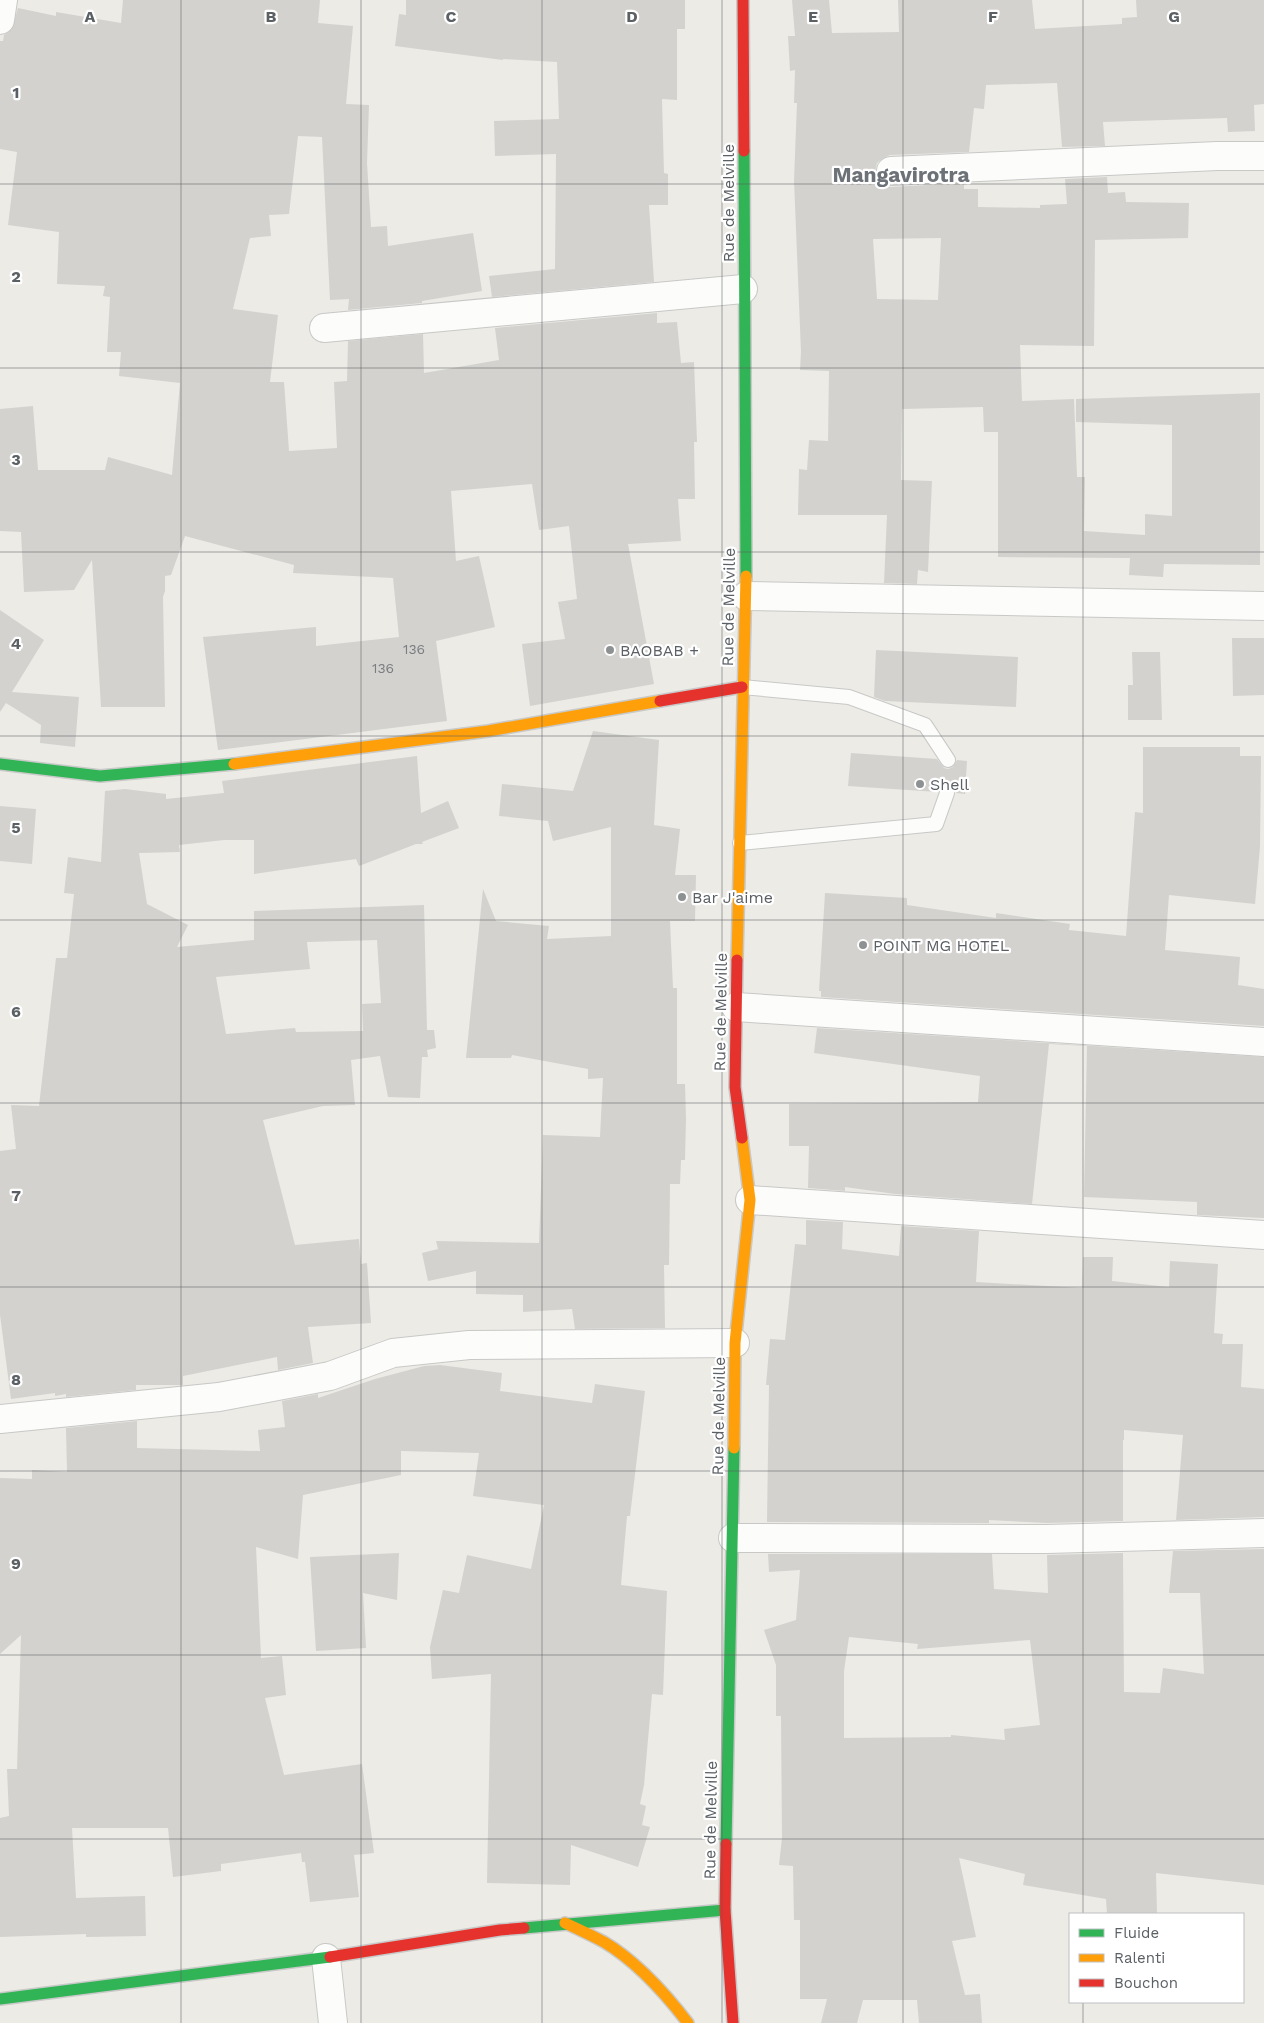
<svg xmlns="http://www.w3.org/2000/svg" width="1264" height="2023" font-family="'Work Sans',sans-serif">
  <rect width="100%" height="100%" fill="#ecebe6"/>
  <path fill="#d3d2cf" fill-rule="evenodd" d="M123,0H320L318,23L353,26L346,104L369,105L367,163L371,227L387,226L388,246L473,233L482,291L422,301V303L348,310L349,299L330,300L322,137L298,136L289,214L269,215L271,236L250,238L233,309L278,315L270,382H284L289,451L337,448L334,382L347,381L348,341L423,334L424,373L499,360L495,328L657,313V323L677,322L681,363L694,362L697,442H694L695,499H678L681,541L628,544L654,684L530,706L522,644L565,639L558,602L577,599L569,526L539,530L532,484L451,491L456,561L479,556L495,627L436,641L447,721L218,750L203,637L316,627V646L399,637L393,578L293,573L294,565L185,536L171,575L165,576V591L163,597L165,707H101L92,560L74,590L24,592L21,532L0,531V409L33,406L38,470H105L108,457L172,475L180,383L119,376L121,352H107L110,297L103,296L105,286L57,284L59,232L8,225L17,152L0,149V41H3L4,35L12,29L18,8L56,16V12L121,23Z
    M406,0H685V29H677V100L662,99L664,173L668,174V205H649L654,282L492,297L489,276L555,269L556,154L495,156L494,121L559,119L557,62L503,59V60L395,46L399,14L406,15Z
    M792,0H829L832,33L899,32L898,0H1032L1035,29L1122,24V18L1137,17L1136,0H1264V104L1254,105L1255,131L1228,132L1227,118L1103,122L1105,146L1062,147L1057,83L986,85L984,109L974,108L969,152L890,155L883,158L877,163L875,171L878,180L883,185L891,187L964,183V189H978V207L1040,208V205L1067,204L1065,179L1107,177L1108,193L1125,192L1126,202L1189,203L1188,238L1095,240L1094,346L1020,345L1022,401L1074,399L1077,477H1085L1084,531L1145,535V514L1172,516V425L1076,422V399L1260,393V565L1164,564L1163,577L1129,575L1130,558L998,557V432H984L983,407L902,409L901,480L932,481L928,572L918,570L917,584L884,583L887,515H798L799,469L807,470L809,440L828,441L829,371L800,370L801,352L794,180L797,103H794L795,70L790,71L788,36H795ZM941,238L938,300L877,299L873,239Z
    M0,610L44,640L12,692L79,697L75,747L40,743L41,725L6,703L0,712Z
    M1232,638H1264V695L1233,696Z
    M876,650L1018,657L1016,707L885,701L874,697Z
    M1132,652H1160L1162,720H1128V685H1133Z
    M593,731L659,740L654,825L680,829L675,875H696L695,921H670L673,988H677V1084H685L686,1118L685,1160H681L680,1184H670L669,1265H664L665,1328L575,1329L572,1309L523,1312V1295L476,1294V1271L428,1281L422,1253L438,1249L436,1241L539,1243L543,1135L600,1137L603,1078L588,1079V1069L512,1055L511,1058H466L483,889L496,921L549,926L547,939L611,936V827L553,841L548,821L499,816L502,784L573,791Z
    M1143,747H1240V756H1261L1260,847L1255,904L1169,895L1165,950L1240,957L1238,985L1264,989V1026L821,997V991H819L825,893L907,898V905L996,918V913L1070,924L1069,930L1126,936L1135,812L1143,813Z
    M851,753L937,759L944,768L948,769L953,767L957,760L967,761L965,794L956,793L953,787L946,784L941,787L938,792L848,786Z
    M417,756L421,813L448,801L459,828L422,842L423,844H416L359,866L356,859L254,874V840H224L179,845L180,852L139,853L147,904L188,925L177,947L254,940V911L424,905L427,1030H434L436,1048L427,1050L428,1057H422L420,1098L388,1097L380,1056L351,1060L355,1105L323,1106L263,1120L295,1245L359,1239L361,1264L367,1263L371,1323L308,1327L313,1363L278,1370L277,1357L183,1376V1385H136V1390L66,1397V1394L55,1396V1393L11,1399L0,1315V1151L16,1149L11,1105L39,1106L56,958H67L74,894L64,893L68,857L101,862L105,791L125,789L166,794V799L224,793L222,781ZM377,940L381,1003L362,1004L363,1031L296,1032L295,1028L226,1034L216,977L310,969L307,942Z
    M0,806L36,809L32,864L0,861Z
    M817,1028L1264,1057V1218L1197,1215V1202L1084,1197L1087,1046L1049,1044L1032,1204L895,1194L845,1187V1191L808,1188L809,1146H789V1104L978,1102L980,1076L814,1053Z
    M806,1220L843,1222L842,1249L899,1256L901,1226L979,1231L976,1282L1082,1288L1083,1257H1113L1112,1281L1169,1287L1170,1261L1218,1264L1214,1333L1223,1334L1222,1344H1243L1241,1387L1264,1389V1517L1176,1520L1183,1435L1124,1430V1440H1123V1521L1047,1523L989,1520V1523L767,1522L769,1385H766L770,1339L785,1340L795,1244L806,1245Z
    M440,1365L502,1373L500,1391L592,1403L595,1384L645,1391L630,1516H627L621,1585L667,1591L663,1695L652,1694L644,1785L640,1804L646,1806L642,1825L650,1827L638,1867L571,1845L570,1885L487,1883L491,1674L432,1679L430,1647L443,1590L459,1593L467,1555L531,1569L544,1505L473,1496L479,1453L401,1451V1475L303,1495L298,1559L256,1547L261,1658L282,1656L286,1695L265,1698L284,1775L362,1764L374,1853L354,1855L359,1897L310,1902L305,1862H302L301,1853L221,1864V1871L173,1877L168,1828H72L76,1898L145,1896L146,1936L86,1937V1934L0,1937V1818L9,1816L7,1769H17L21,1635L0,1654V1478L32,1479V1470L67,1472L66,1428L137,1421V1448L260,1451L258,1430L285,1427L282,1401L318,1394V1398L375,1379L424,1366Z
    M1264,1549V1885L1156,1873L1157,1914H1107L1106,1899L1023,1885L1025,1874L959,1858L976,1937L952,1941L965,1995L980,1994L982,2023H919L917,2000H863L857,2023H821L827,1999H800V1920H794L793,1866L779,1865L782,1838L781,1716H776V1665L764,1630L796,1620L800,1570L769,1572L768,1554H992L994,1589L1048,1593L1047,1555L1123,1553L1124,1692L1160,1693L1163,1668L1204,1674L1200,1593H1169L1173,1551ZM849,1637L918,1644L917,1649L1030,1640L1040,1725L1004,1729L1005,1740L951,1735V1737L844,1738V1671Z
    M399,1553L397,1600L363,1593L366,1648L316,1651L310,1557Z"/>
  <g fill="none" stroke-linecap="round" stroke-linejoin="round">
    <g stroke="#c8c8c7" stroke-width="16">
      <path id="lane" d="M742,687L849,697L925,725L948,760
        M740,843L936,824L947,793"/>
    </g>
    <g stroke="#c8c8c7" stroke-width="30">
      <path id="street" d="M0,20L3,0
        M891,171L1217,156H1264
        M324,328L743,289
        M746,596L1264,606
        M736,1007L1264,1042
        M750,1200L1264,1235
        M0,1419L219,1397L330,1376L393,1353L469,1345L735,1343
        M733,1538L1047,1539L1264,1533
        M326,1958L333,2023"/>
    </g>
    <g stroke="#c8c9c8" stroke-width="14">
      <path id="fast" d="M744,151L746,576
        M0,764L100,776L234,764
        M726,1844L734,1448
        M524,1928L725,1910
        M0,1999L330,1957"/>
    </g>
    <g stroke="#c8c9c8" stroke-width="14">
      <path id="slow" d="M234,764L488,731L660,701
        M737,960L746,576
        M734,1448L735,1343L750,1200L742,1138
        M565,1923C578,1929 591,1935 604,1942C636,1961 665,1993 688,2023"/>
    </g>
    <g stroke="#c8c9c8" stroke-width="14">
      <path id="jam" d="M743,0L744,151
        M660,701L742,687
        M737,960L735,1087L742,1138
        M726,1844L725,1910L733,2023
        M330,1957L500,1930L524,1928"/>
    </g>
    <use href="#lane" stroke="#fcfcfb" stroke-width="14"/>
    <use href="#street" stroke="#fcfcfb" stroke-width="28"/>
    <use href="#fast" stroke="#30b455" stroke-width="11"/>
    <use href="#slow" stroke="#ff9f0a" stroke-width="11"/>
    <use href="#jam" stroke="#e5322d" stroke-width="11"/>
  </g>
  <path fill="none" stroke="#5b6065" stroke-width="1" stroke-opacity="0.55" d="M181,0V2023M361,0V2023M542,0V2023M722,0V2023M903,0V2023M1083,0V1914M0,184H1264M0,368H1264M0,552H1264M0,736H1264M0,920H1264M0,1103H1264M0,1287H1264M0,1471H1264M0,1655H1264M0,1839H1264M1083,2002V2023"/>
  <g fill="#8e9192" stroke="#fff" stroke-width="2">
    <circle cx="610" cy="650" r="5"/>
    <circle cx="920" cy="784" r="5"/>
    <circle cx="682" cy="897" r="5"/>
    <circle cx="863" cy="945" r="5"/>
  </g>
  <g text-anchor="middle" stroke-width="4.5" stroke-linejoin="round" paint-order="stroke">
    <g font-size="14" fill="#7a7e80">
      <text x="414" y="654">136</text>
      <text x="383" y="673">136</text>
    </g>
    <g font-size="16" fill="#5b6065" stroke="#fff">
      <text transform="translate(728 203) rotate(-90)" y="6">Rue de Melville</text>
      <text transform="translate(728 607) rotate(-89)" y="6">Rue de Melville</text>
      <text transform="translate(720 1012) rotate(-89)" y="6">Rue de Melville</text>
      <text transform="translate(718 1416) rotate(-89)" y="6">Rue de Melville</text>
      <text transform="translate(710 1820) rotate(-89)" y="6">Rue de Melville</text>
    </g>
    <g font-size="16" fill="#5b6065" stroke="#fff" text-anchor="start">
      <text x="620" y="656">BAOBAB +</text>
      <text x="930" y="790">Shell</text>
      <text x="692" y="903">Bar J'aime</text>
      <text x="873" y="951">POINT MG HOTEL</text>
    </g>
    <g font-size="21" font-weight="bold" fill="#6c7277" stroke="#fff">
      <text x="901" y="182">Mangavirotra</text>
    </g>
  </g>
  <g font-size="16" text-anchor="middle" font-weight="bold" fill="#5b6065" stroke="#fff" stroke-width="4.5" stroke-linejoin="round" paint-order="stroke">
    <text x="90" y="22">A</text>
    <text x="271" y="22">B</text>
    <text x="451" y="22">C</text>
    <text x="632" y="22">D</text>
    <text x="813" y="22">E</text>
    <text x="993" y="22">F</text>
    <text x="1174" y="22">G</text>
    <text x="16" y="98">1</text>
    <text x="16" y="282">2</text>
    <text x="16" y="465">3</text>
    <text x="16" y="649">4</text>
    <text x="16" y="833">5</text>
    <text x="16" y="1017">6</text>
    <text x="16" y="1201">7</text>
    <text x="16" y="1385">8</text>
    <text x="16" y="1569">9</text>
  </g>
  <rect x="1069" y="1913" width="175" height="90" fill="#ffffff" stroke="#bdbfc1"/>
  <rect x="1079" y="1929" width="25" height="8" fill="#30b455" stroke="#bdbfc1"/>
  <text x="1114" y="1938" font-size="15" fill="#5b6065">Fluide</text>
  <rect x="1079" y="1954" width="25" height="8" fill="#ff9f0a" stroke="#bdbfc1"/>
  <text x="1114" y="1963" font-size="15" fill="#5b6065">Ralenti</text>
  <rect x="1079" y="1979" width="25" height="8" fill="#e5322d" stroke="#bdbfc1"/>
  <text x="1114" y="1988" font-size="15" fill="#5b6065">Bouchon</text>
</svg>
